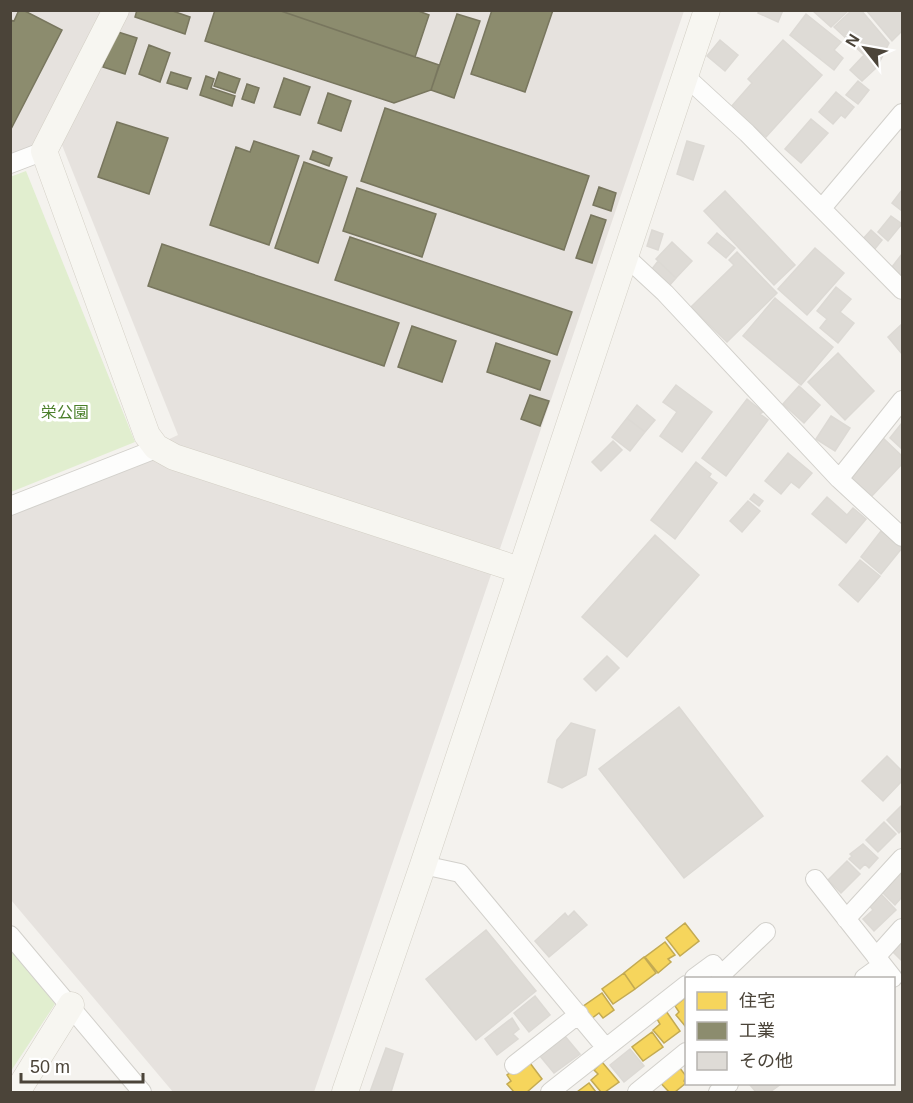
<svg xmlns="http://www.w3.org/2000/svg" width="913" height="1103" font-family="Arial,'Noto Sans JP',sans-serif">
  <rect width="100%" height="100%" fill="#f4f2ee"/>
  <path fill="#e6e2de" d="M11,11H684L314,1092H173L11,900L10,514L178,435L60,140L11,157Z"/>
  <path fill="#e1eecf" d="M26,171L135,442L11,492L10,177Z
    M11,949L55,1004L11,1071Z"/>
  <path fill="#f6d55c" stroke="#c3aa52" stroke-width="1.5" d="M685,923L699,941L680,956L666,938Z
    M665,942L675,955L668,959L671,962L658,973L645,957Z
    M644,957L656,973L635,989L624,973Z
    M624,973L635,989L613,1004L602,989Z
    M602,993L614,1010L603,1018L599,1013L591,1019L582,1007Z
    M686,997V1025L685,1026L676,1015L679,1012L675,1006Z
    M666,1011L680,1031L664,1043L653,1030L660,1024L657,1019Z
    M652,1032L663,1047L643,1061L632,1047Z
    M527,1059L542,1079L527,1092H514L507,1084L511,1081L507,1075Z
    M602,1062L619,1082L605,1092H601L591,1080L598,1074L594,1070Z
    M676,1063L686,1076L684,1081L686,1083L675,1092H669L657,1079Z
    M589,1083L596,1092H577Z"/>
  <path fill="#8c8c6e" stroke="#78765e" stroke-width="1.5" d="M19,10H23L62,30L10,131V20L14,21Z
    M137,10H170L190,17L185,34L135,17Z
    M215,10H278L439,65L431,90L394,103L205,41Z
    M278,10H416L429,15L415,57Z
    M492,10H553L525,92L471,74Z
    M457,14L480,21L454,98L431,90Z
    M115,31L137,38L125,74L103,67Z
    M149,45L170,53L160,82L139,74Z
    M171,72L191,78L187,89L167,83Z
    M219,72L240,79L235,93L214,86Z
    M206,76L214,79L211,88L235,96L232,106L200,95Z
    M284,78L310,87L300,115L274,107Z
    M247,84L259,88L254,103L242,99Z
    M328,93L351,101L341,131L318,123Z
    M385,108L589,176L564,250L361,181Z
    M117,122L168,138L149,194L98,177Z
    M254,141L299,156L269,245L210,225L236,147L250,152Z
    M313,151L332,158L329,166L310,159Z
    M304,162L347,177L318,263L275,248Z
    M599,187L616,193L611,211L593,205Z
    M357,188L436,214L422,257L343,231Z
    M591,215L606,220L592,263L576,258Z
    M350,237L572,312L557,355L335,280Z
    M162,244L399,323L384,366L148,286Z
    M412,326L456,341L442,382L398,367Z
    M496,343L550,361L540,390L487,372Z
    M530,395L549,401L540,426L521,419Z"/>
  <path fill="#dedbd6" stroke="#dcd9d4" stroke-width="1.5" d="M759,10H783L778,22L758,13Z
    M812,10H849L831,27Z
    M852,10H861L889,43L877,67L862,81L850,70L864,55L834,27Z
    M866,10H902V31L892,41Z
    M806,14L841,42L834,50L843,58L834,70L790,35Z
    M720,40L738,55L725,71L707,56Z
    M783,40L822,75L766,137L731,107L752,83L748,79Z
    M858,81L869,90L858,104L846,95Z
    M836,92L854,107L845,118L841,115L833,124L819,112Z
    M811,119L828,133L801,163L785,149Z
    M687,141L704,146L693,180L677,174Z
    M902,190V211L892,203Z
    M725,191L795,265L774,285L704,211Z
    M891,216L902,224L888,241L878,232Z
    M652,230L663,234L658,250L647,246Z
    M871,230L882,240L874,250L862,240Z
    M717,233L735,248L726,258L708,243Z
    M672,242L692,261L676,278L656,259Z
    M815,248L844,273L807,315L778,289Z
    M737,252L777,293L727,342L691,307L734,265L729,260Z
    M902,254V276L892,267Z
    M658,261L676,278L669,286L652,269Z
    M836,287L851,299L840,312L854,323L838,343L820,328L827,319L817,311Z
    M775,298L833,347L801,385L743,336Z
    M902,324V354L888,337Z
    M838,353L874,391L845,420L808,382Z
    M676,385L712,412L682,452L660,436L677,412L663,402Z
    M799,386L820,405L804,423L783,404Z
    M747,399L763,412L760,414L768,420L726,476L702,458Z
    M637,405L655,420L645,432L627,418Z
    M831,416L850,428L835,451L816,439Z
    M627,418L645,432L630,451L612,437Z
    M902,423V449L890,438Z
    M881,436L902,456V464L871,497L846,473Z
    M613,441L622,450L601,471L592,462Z
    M788,453L812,473L799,488L791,482L781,494L765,481Z
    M696,462L711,474L709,477L717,483L675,539L651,520Z
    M754,494L763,501L759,506L750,499Z
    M827,497L847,515L853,508L866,519L846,543L812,514Z
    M748,501L760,511L742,532L730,521Z
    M881,531L902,548L881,574L861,557Z
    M655,535L699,575L627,657L582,617Z
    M860,560L880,576L858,602L839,585Z
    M607,656L619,668L596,691L584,679Z
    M679,707L763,816L684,878L599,769Z
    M571,723L595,730L586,775L562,788L548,782L557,740Z
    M887,756L902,771V781L883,801L862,781Z
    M902,805V830L899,833L887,820Z
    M884,822L896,834L878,852L866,840Z
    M863,844L878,858L869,868L865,864L860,869L849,859L852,856L850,854Z
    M847,861L860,874L841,893L828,880Z
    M900,874L902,876V897L895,905L882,892Z
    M881,894L896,910L874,931L863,919L873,910L869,905Z
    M574,911L587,925L549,957L535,941L565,913L568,917Z
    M486,930L536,991L476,1040L426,979Z
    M902,939V961L891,950Z
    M535,996L550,1015L529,1032L514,1013Z
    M512,1018L519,1029L513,1034L518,1039L497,1055L485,1039Z
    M564,1035L580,1054L554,1073L540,1056Z
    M386,1048L403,1054L391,1092H370Z
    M630,1049L644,1066L624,1082L610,1065Z
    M752,1084H781L770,1092H756L750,1085Z"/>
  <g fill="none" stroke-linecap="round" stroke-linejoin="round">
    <g stroke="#d2d0cb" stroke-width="20">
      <path id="street" d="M685,76L747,133L902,290
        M10,164L44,151
        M822,208L902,113
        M625,256L665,293L839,479L902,537
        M839,479L902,400
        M10,506L148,452L156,447
        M423,865L460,873L606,1048
        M815,879L893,978
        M846,919L902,858
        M10,935L142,1092
        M876,957L902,928
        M721,975L766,932
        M694,978L713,964L724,978
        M864,978L882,965
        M514,1065L579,1014
        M550,1092L686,985
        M637,1092L686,1052
        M718,1092L729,1084"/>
    </g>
    <g stroke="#d3cfc5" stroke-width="27">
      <path id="secondary" d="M116,10L44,151L147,435L156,447L174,457L520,570
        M17,1092L71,1005
        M345,1092L423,865L707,10"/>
    </g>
    <use href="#street" stroke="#fdfdfc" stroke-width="18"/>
    <use href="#secondary" stroke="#f7f6f1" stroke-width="26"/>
  </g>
  <g text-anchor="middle" stroke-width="6" stroke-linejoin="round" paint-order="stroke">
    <g font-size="16" fill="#4a7f2a" stroke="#fff">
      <text x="65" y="418">栄公園</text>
    </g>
  </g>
  <rect width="913" height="1103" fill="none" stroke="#4b4439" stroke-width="24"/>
  <rect x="685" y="977" width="210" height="108" fill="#ffffff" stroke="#b7b4b0" stroke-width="1.5"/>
  <rect x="697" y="992" width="30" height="18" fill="#f6d55c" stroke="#b7b4b0" stroke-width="1.5"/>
  <text x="739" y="1007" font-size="18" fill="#4b4439">住宅</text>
  <rect x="697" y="1022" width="30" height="18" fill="#8c8c6e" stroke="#b7b4b0" stroke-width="1.5"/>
  <text x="739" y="1037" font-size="18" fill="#4b4439">工業</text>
  <rect x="697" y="1052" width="30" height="18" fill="#dedbd6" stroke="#b7b4b0" stroke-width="1.5"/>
  <text x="739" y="1067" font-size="18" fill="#4b4439">その他</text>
  <g transform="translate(865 48) rotate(301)" stroke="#ffffff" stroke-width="4.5" paint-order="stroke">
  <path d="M0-4.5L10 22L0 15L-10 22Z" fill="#4b4439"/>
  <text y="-9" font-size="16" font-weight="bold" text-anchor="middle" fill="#4b4439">N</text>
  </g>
  <path d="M21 1073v9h122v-9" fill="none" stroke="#4b4439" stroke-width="3"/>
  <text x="30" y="1073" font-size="18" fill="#4b4439" stroke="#ffffff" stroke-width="4.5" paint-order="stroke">50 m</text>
</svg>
